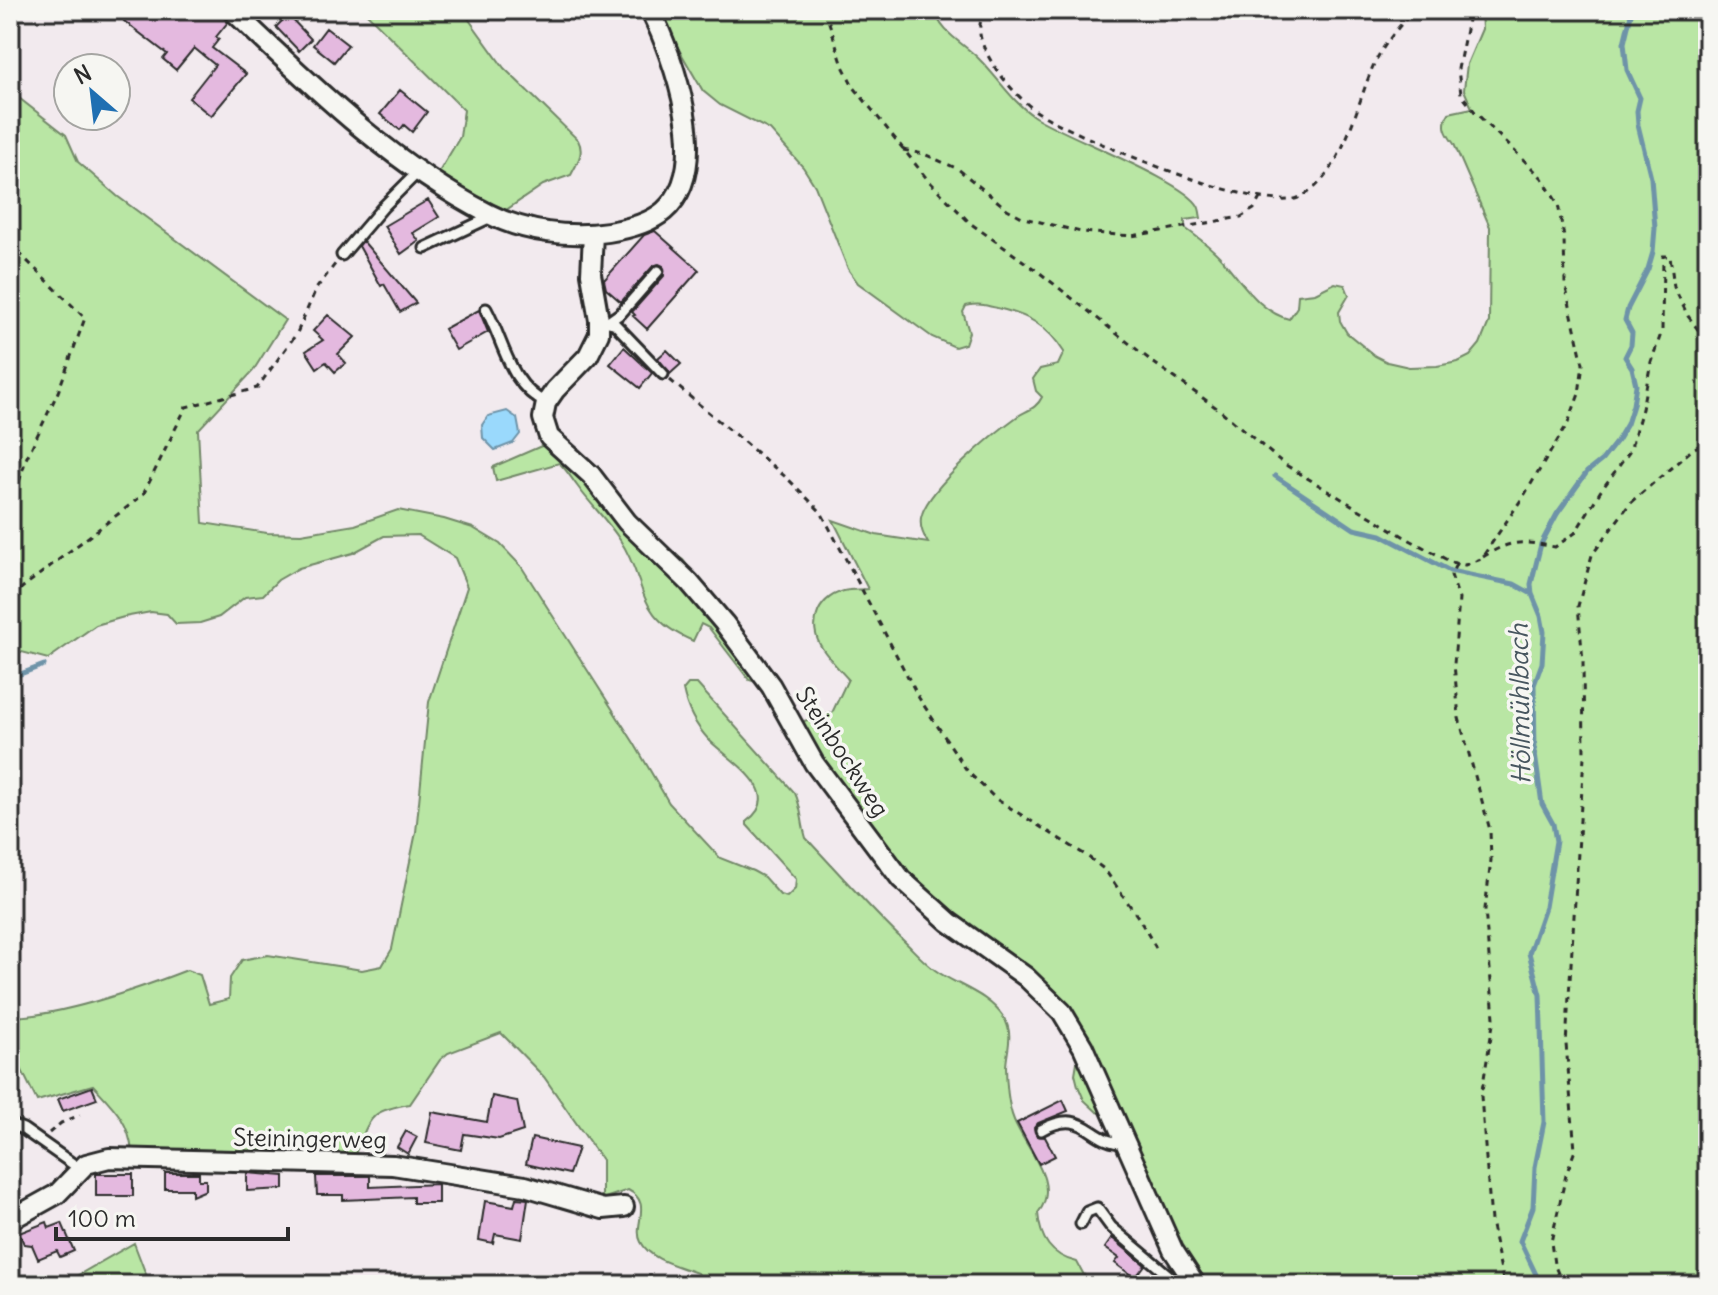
<svg xmlns="http://www.w3.org/2000/svg" width="1718" height="1295" font-family="Delius,sans-serif">
  <rect width="100%" height="100%" fill="#f2eaee"/>
  <filter id="ink" filterUnits="userSpaceOnUse"><feTurbulence type="fractalNoise" baseFrequency=".0125" numOctaves="2"/><feDisplacementMap in="SourceGraphic" scale="16" xChannelSelector="R" yChannelSelector="G"/><feConvolveMatrix kernelMatrix="1 2 1 2 8 2 1 2 1" color-interpolation-filters="sRGB"/></filter>
  <g filter="url(#ink)">
    <path fill="#b9e6a4" stroke="#728868" stroke-width="2" d="M363,10H462L504,68L578,140C585,153 577,163 571,175L543,185L506,210L474,195L439,172L460,137L464,110Z
      M656,10H935C939,32 965,44 980,60C999,79 1012,102 1035,117C1065,136 1185,181 1198,206C1200,209 1200,214 1201,218L1185,220V228C1197,237 1210,246 1220,257C1240,279 1259,312 1289,319L1297,307L1298,295L1315,293L1335,283L1345,285L1349,295L1339,312L1340,321L1347,333L1375,356L1387,362L1409,367L1437,366L1458,362L1470,356L1480,344L1489,322L1490,227L1454,144C1446,133 1441,125 1449,113L1472,108L1464,90L1467,64L1482,29L1481,10H1708V1285H1205L1189,1263L1120,1116L1097,1112L1084,1100L1078,1086L1075,1074L1077,1062L1091,1048L970,929L893,862L805,737L804,721L832,713L848,679C839,669 829,659 822,648C806,624 819,594 849,590C855,589 862,590 868,589L833,520L876,535L928,543C923,535 918,525 922,514C931,486 993,434 1018,416C1028,410 1037,408 1042,397L1036,391L1033,379L1040,369L1058,365L1064,352C1047,325 1028,315 997,308C985,305 979,303 966,306L963,312L969,332L965,344L955,347L932,337L858,283L848,269L815,186L803,167L770,130L720,105L703,91Z
      M10,91L66,135L78,162L117,196L285,320L253,371L198,430L203,523L267,533L301,534L355,525L398,510L444,519L473,528L500,544L521,566L634,743L669,803L720,858L753,871L764,877L780,895L787,897L795,889L796,879L747,825V821C787,792 730,761 709,740C695,725 687,710 683,690L688,684H697L795,793C802,808 801,822 806,838C840,874 872,911 908,945C916,953 925,963 935,970C957,986 988,993 1004,1018C1014,1034 1007,1049 1006,1066C1006,1081 1008,1106 1014,1120C1026,1149 1062,1184 1038,1213C1040,1239 1051,1256 1077,1262L1085,1277L1084,1285H700V1277L697,1273C679,1266 651,1261 641,1242C632,1225 654,1203 628,1190L602,1199V1160L544,1077L501,1033L448,1053L440,1060L410,1104C367,1111 371,1118 354,1156L132,1151C128,1120 114,1108 93,1085L37,1101L14,1054L10,1053V1017C61,1016 138,989 187,970L200,975L209,1004L229,999L230,978L242,960L268,955L362,970L382,966L392,949L416,832L429,702L467,587L455,558L418,535L384,536L353,553L299,568L278,580L263,595L245,597L219,617L200,623L176,624L167,614L151,612L124,617L96,625L48,659L14,650L10,642Z
      M546,444L654,540L683,560L762,661V679L756,682L749,680L709,628L701,624L693,641C633,616 649,584 620,540C608,521 591,505 578,487C571,478 567,470 559,463L496,481L493,467Z
      M134,1243L150,1285H61Z"/>
    <path fill="#9ad9fc" stroke="#6e93a8" stroke-width="2" d="M507,411L517,418L520,434L513,443L495,450L483,438L482,425L488,416Z"/>
    <g fill="none" stroke-linecap="round" stroke-linejoin="round">
      <path stroke="#6e93a8" stroke-width="5" d="M1275,476L1354,529L1381,535L1450,571L1514,584L1532,594
        M10,678L44,665
        M1541,1285L1520,1241L1533,1207L1535,1167L1544,1122L1540,995L1529,953L1545,907L1556,841L1553,824L1542,804L1535,754L1534,685L1542,663L1544,632L1541,616L1532,594L1531,584L1541,544L1557,514L1587,472L1602,460L1617,441L1627,424L1633,405L1636,385L1632,368L1625,357L1631,345L1632,333L1625,320L1628,308L1648,269L1653,252L1655,228L1651,178L1638,125L1637,111L1640,98L1627,70L1624,43L1632,10"/>
    </g>
    <path fill="#e4b9df" stroke="#2b2b2b" stroke-width="2" d="M132,10H216L228,22L216,37L219,39L212,48L246,74L211,116L189,98L215,65L194,48L176,70L163,59L167,54L124,21Z
      M288,15L311,39L299,51L276,27Z
      M326,28L348,45L334,62L313,45Z
      M400,90L427,112L412,132L404,125L400,130L380,114Z
      M428,200L439,217L413,233L419,241L401,254L384,226Z
      M655,231L699,270L647,329L633,316L635,315L632,312L664,276L663,266L659,264L653,266L621,302L606,289L604,280L644,235Z
      M363,241L416,303L400,312L384,284L381,286L359,246Z
      M479,310L488,332L456,350L444,329Z
      M328,315L355,337L338,354L346,363L335,372L326,362L317,368L306,351L323,340L313,331Z
      M624,347L652,373L640,388L610,364Z
      M667,350L681,364L670,374L658,358Z
      M92,1087L97,1099L63,1111L58,1099Z
      M492,1096L517,1101L523,1131L499,1139L464,1134L461,1150L426,1143L432,1112L487,1122Z
      M1063,1100L1068,1111L1038,1123L1034,1128L1037,1136L1045,1137L1055,1156L1039,1164L1017,1123Z
      M406,1131L417,1137L408,1154L397,1147Z
      M532,1138L578,1148L569,1174L526,1164Z
      M165,1173H199V1180H206V1190L192,1196V1189H165Z
      M247,1173L284,1176V1189L247,1191Z
      M96,1174H133V1196H96Z
      M316,1176H370V1187L438,1184V1203H413V1197L343,1200V1195H317Z
      M516,1198L528,1199L522,1239L495,1234L493,1243L479,1240L485,1201L514,1206Z
      M47,1222L49,1228L62,1223L74,1251L60,1257L57,1251L38,1259L32,1245L24,1244L19,1233Z
      M1112,1238L1145,1265L1135,1278L1115,1263L1119,1258L1105,1248Z"/>
    <g fill="none" stroke-linecap="round" stroke-linejoin="round">
      <g stroke="#2b2b2b" stroke-width="15">
        <path id="lane" d="M425,248L491,217
          M342,255L383,207L419,171
          M486,309C504,342 509,385 546,403
          M599,320L614,323L663,374
          M611,320L621,313L658,271
          M10,1124L23,1129L80,1169
          M1041,1130C1087,1105 1089,1145 1126,1143
          M1081,1224L1087,1212L1097,1208L1111,1227L1180,1285"/>
      </g>
      <g stroke="#2b2b2b" stroke-width="24">
        <path id="street" d="M232,10C311,85 391,164 489,214C524,232 569,238 608,232C627,229 649,224 664,211C714,168 674,58 650,10
          M593,234L591,274L599,320V334L588,356L555,390L546,403L543,418L549,437L591,475L627,522L689,582L724,623L771,686L814,763L901,879L949,922L1026,977L1062,1012L1083,1047L1173,1250L1196,1285
          M10,1220L57,1194L86,1164L109,1158L393,1165L525,1186L603,1209L624,1207"/>
      </g>
      <path stroke="#2b2b2b" stroke-width="3" stroke-dasharray="6 6" stroke-linecap="butt" d="M825,10L843,66L853,86L928,180L970,223L1040,273L1154,363L1221,411L1284,464L1408,539L1451,562L1465,565L1481,559L1525,494L1568,423L1579,394L1583,364L1565,284L1564,237L1558,204L1542,178L1475,112L1461,94L1458,69L1470,10
        M983,10C981,18 979,26 980,34C983,58 1016,97 1036,111C1073,136 1260,214 1298,198C1343,179 1356,104 1374,64C1384,44 1399,26 1414,10
        M903,150L924,154L958,169L1007,209L1024,218L1081,232L1132,236L1241,217L1254,209L1260,198
        M10,244L85,318L58,392L26,459L10,512
        M670,380L788,479L821,512L919,698L968,772L996,799L1087,856L1105,870L1138,917L1159,953
        M1483,557C1512,539 1522,541 1555,547L1575,533L1600,492L1630,451L1642,409L1651,362L1662,331L1663,256H1670L1674,287L1688,316L1708,343
        M1456,564L1451,575L1459,599L1454,664L1459,718L1490,830L1491,860L1485,909L1494,1018L1481,1096L1491,1221L1504,1285
        M10,597L143,495L186,407L257,388L297,333L316,289L336,263
        M49,1133L61,1123L80,1115
        M1563,1285L1554,1264L1551,1242L1566,1175L1575,1150L1566,1044L1584,756L1583,661L1578,606L1592,555L1631,502L1693,449L1708,441"/>
      <use href="#lane" stroke="#f6f6f2" stroke-width="9"/>
      <use href="#street" stroke="#f6f6f2" stroke-width="18"/>
    </g>
  </g>
  <g text-anchor="middle" stroke-width="7" stroke-linejoin="round" paint-order="stroke">
    <g font-size="24" fill="#2b2b2b" stroke="#f6f6f2">
      <text transform="translate(842 752) rotate(57)" y="8">Steinbockweg</text>
      <text transform="translate(310 1139) rotate(1)" y="8">Steiningerweg</text>
    </g>
    <g font-size="26" font-style="italic" fill="#47565f" stroke="#f6f6f2">
      <text transform="translate(1520 704) rotate(-91)" y="9">Höllmühlbach</text>
    </g>
  </g>
  <rect width="1718" height="1295" fill="none" stroke="#f6f6f2" stroke-width="40"/>
  <rect x="20" y="20" width="1678" height="1255" fill="none" stroke="#2b2b2b" stroke-width="3" filter="url(#ink)"/>
  <g transform="translate(92 92) rotate(332)"><circle r="38" fill="#f6f6f2" stroke="#a5a5a2" stroke-width="2"/>
  <path d="M0-6L14 30L0 20L-14 30Z" fill="#1f6fb2"/>
  <text y="-12" font-size="22" font-weight="bold" text-anchor="middle" fill="#2b2b2b">N</text>
  </g>
  <path d="M56 1227v12h232v-12" fill="none" stroke="#2b2b2b" stroke-width="4"/>
  <text x="68" y="1227" font-size="24" fill="#2b2b2b" stroke="#f6f6f2" stroke-width="6" paint-order="stroke">100 m</text>
</svg>
